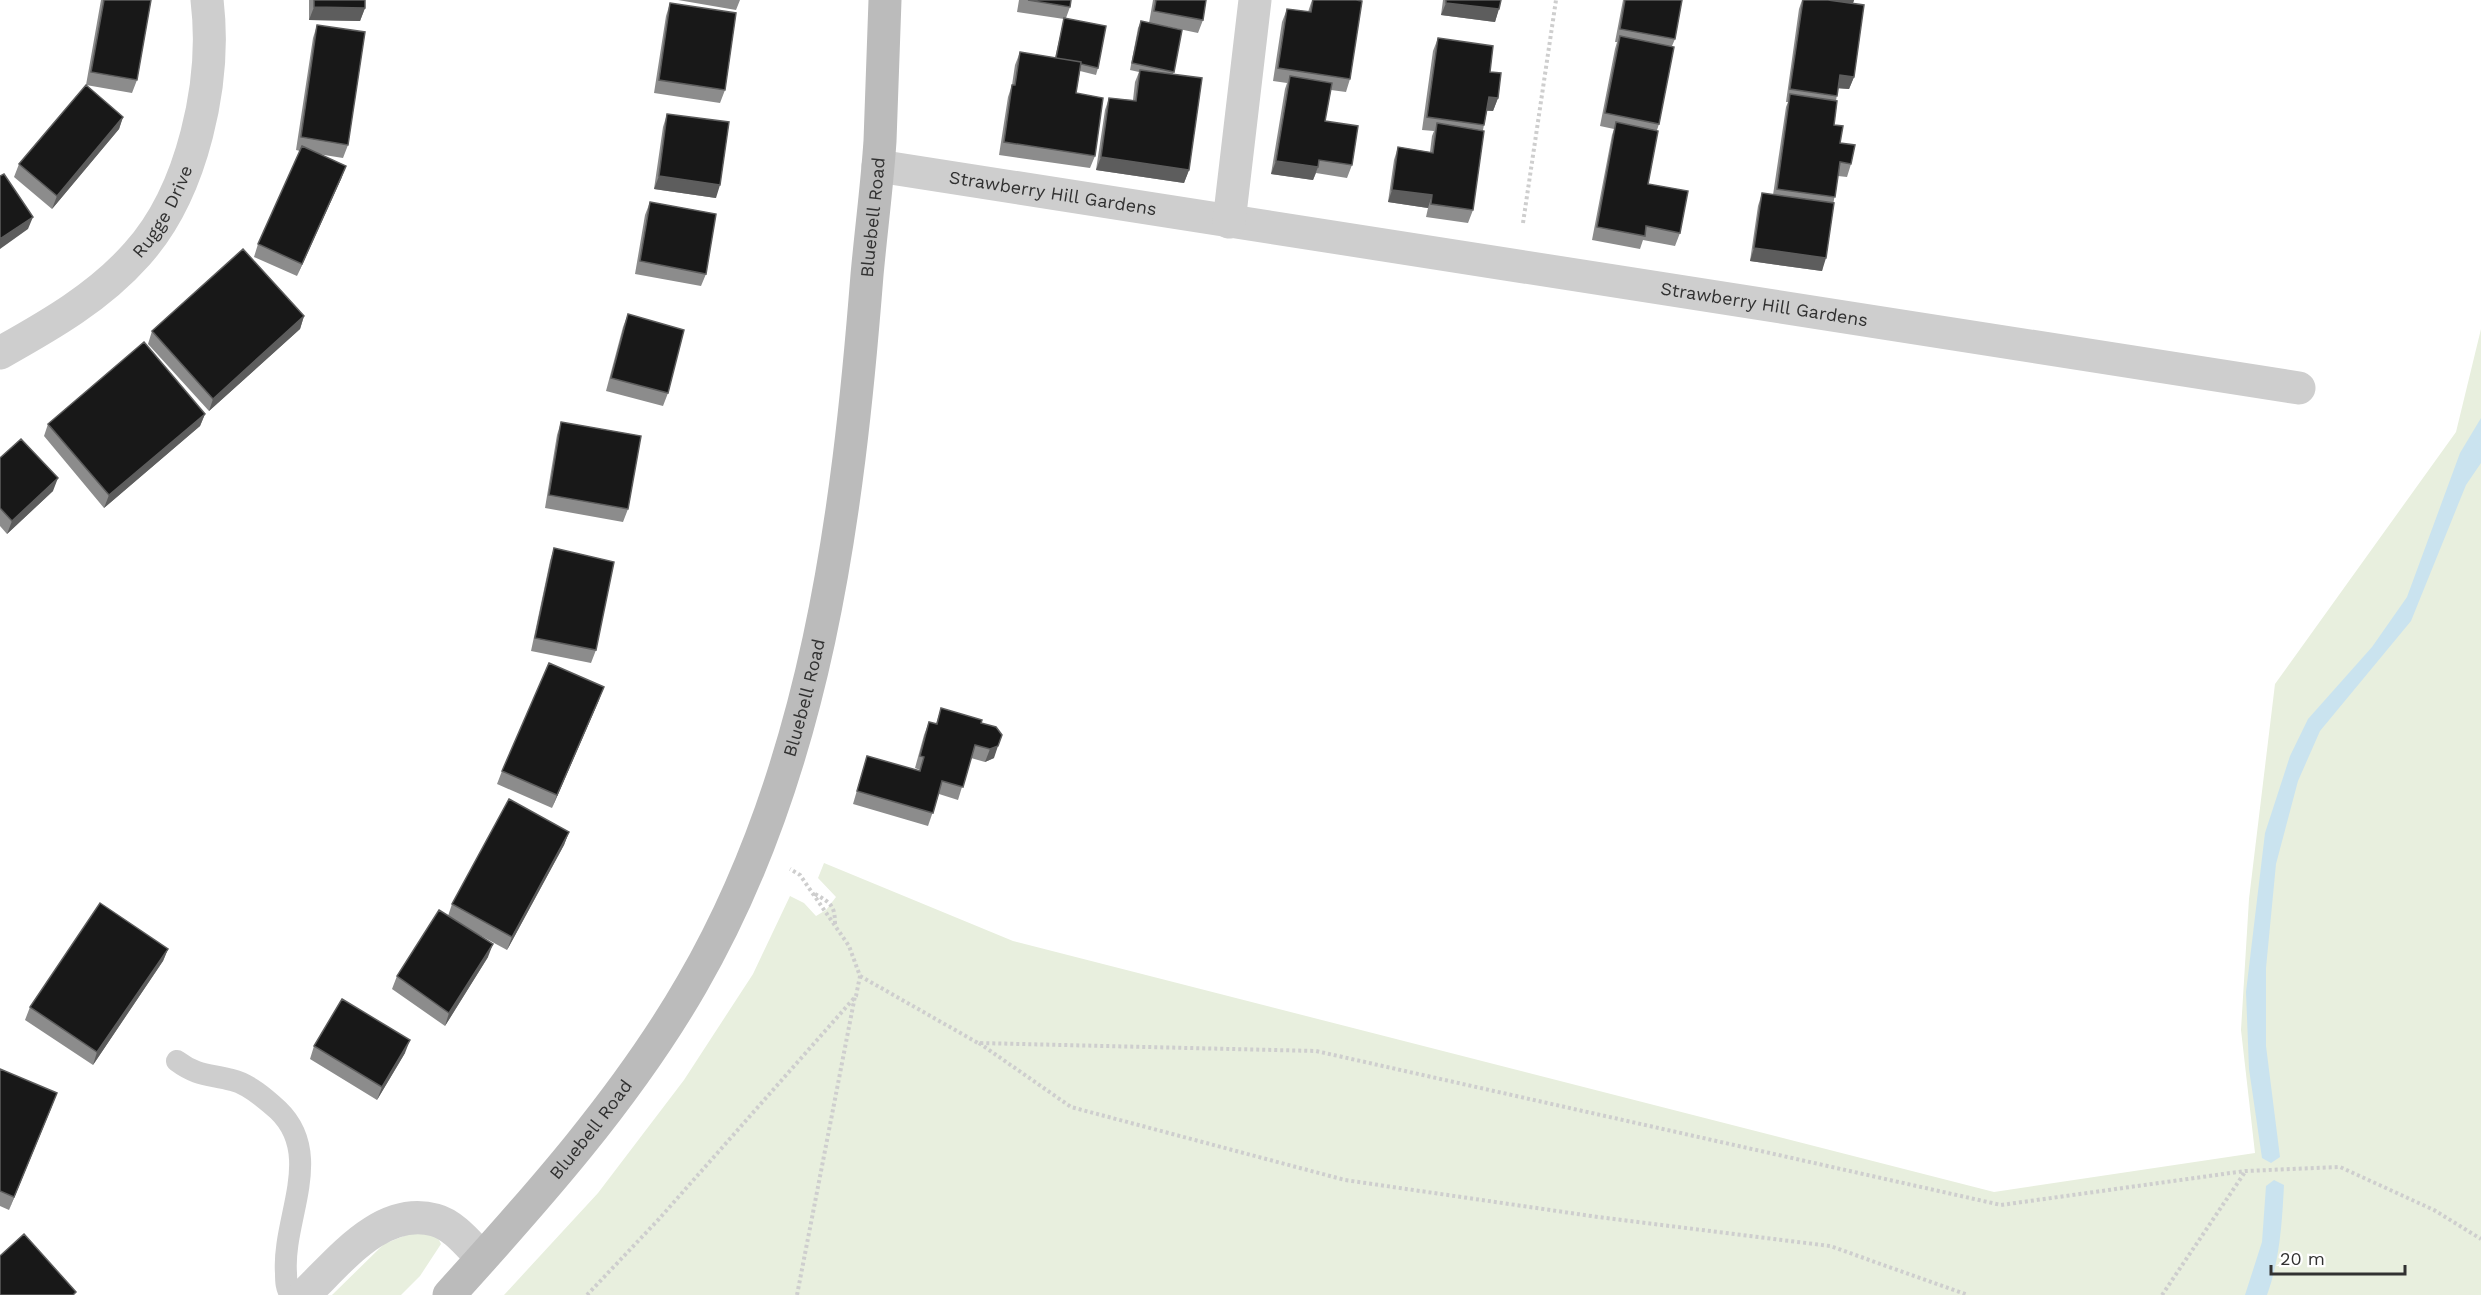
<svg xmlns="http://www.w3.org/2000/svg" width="2481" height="1295" font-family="'Work Sans',sans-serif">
  <rect width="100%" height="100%" fill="#fff"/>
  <path fill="#e8efde" d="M2481,329V1295H504L598,1193L684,1080L753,974L790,896L804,903L816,916L826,910L836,897L818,878L824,863L1013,941L1994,1192L2255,1153L2241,1030L2249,899L2275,684L2456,432Z
    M414,1232L437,1236L441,1244L420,1276L401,1295H332L384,1244Z"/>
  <path fill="#cae3ef" d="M2481,418V463L2466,485L2411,621L2320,731L2298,781L2276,864L2266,968V1046L2280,1157L2271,1163L2262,1158L2249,1069L2246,992L2265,833L2290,756L2308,719L2372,647L2407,597L2460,453Z
    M2274,1180L2284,1185C2282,1223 2280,1259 2267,1295H2245L2262,1242L2266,1186Z"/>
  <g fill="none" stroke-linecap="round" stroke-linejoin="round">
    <path stroke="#cecece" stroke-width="4" stroke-dasharray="3 3" stroke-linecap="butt" d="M1523,223L1556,0
      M815,894C831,903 835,906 835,924
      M860,976L978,1043L1316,1051L2001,1205L2245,1171L2340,1167L2434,1210L2481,1239
      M979,1043L1071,1107L1345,1180L1598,1217L1830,1246L1968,1295
      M587,1295L659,1219L856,996L860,976L849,946L800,875L790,869
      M797,1295L855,996
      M2162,1295L2245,1172"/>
    <path stroke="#cecece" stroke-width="22" d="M177,1061C197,1076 209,1074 232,1080C249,1084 266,1099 278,1110C325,1155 282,1219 286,1273C286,1281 286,1288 291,1295"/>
    <g stroke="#cecece" stroke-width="33">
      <path id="s1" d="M878,166L2299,388"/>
      <path d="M1229,222L1255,0"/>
      <path id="s2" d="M0,353C50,325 99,297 137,254C193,192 217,81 207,0"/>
      <path d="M304,1295C338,1263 381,1205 435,1220C454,1225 469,1245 482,1258"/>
    </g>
    <path stroke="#bbb" stroke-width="33" id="s3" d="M449,1295C537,1198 627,1097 692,984C816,770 848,517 867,275C871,231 877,186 880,141C882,94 883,47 885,0"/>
  </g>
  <path fill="#8c8c8c" d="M101,0H151L137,80L132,93L86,85Z
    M309,0H365V8L360,21L309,20Z
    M678,0H740L736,10Z
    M1019,0H1071L1070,7L1066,18L1098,68L1096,75L1080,71L1076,93L1095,156L1090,168L999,155L1008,97L1012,85L1015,65L1020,52L1055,58L1064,19L1017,12Z
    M1153,0H1206L1203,20L1198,33L1155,24L1182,30L1173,74L1189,170L1184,183L1096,170L1105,110L1109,98L1133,100L1135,82L1139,72L1130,70L1138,28L1141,21L1149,23Z
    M1312,0H1359L1350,79L1346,92L1331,90L1325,121L1352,165L1347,178L1316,173L1313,180L1271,174L1285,89L1287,83L1273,81L1282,22L1287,9L1308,12Z
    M1443,0H1501L1495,22L1441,15Z
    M1623,0H1682L1675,39L1672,46L1659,124L1657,130L1648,184L1680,233L1675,246L1643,240L1640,249L1592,240L1612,135L1614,129L1600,126L1615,49L1617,42H1615Z
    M1802,0H1854L1853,3L1854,77L1849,89L1838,88L1836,101L1834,125L1840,143L1851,164L1847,177L1838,176L1822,271L1750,261L1758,206L1762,193L1773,195L1786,107L1788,102H1786L1799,9Z
    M670,3L725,90L720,103L654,93L666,16Z
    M317,25L348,145L343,158L318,154L346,166L341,179L297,276L254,257L258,244L300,151L296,150L313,38Z
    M1438,38L1490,72L1498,98L1493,111H1487L1484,125L1483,130L1473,210L1468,223L1426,217L1428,208L1388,202L1394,160L1398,147L1430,152L1432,136L1434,131L1422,130L1433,51Z
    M667,114L716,198L654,189L663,127Z
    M123,117L119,129L52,209L14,177L19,164Z
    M650,202L706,274L701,286L635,274L645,215Z
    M628,314L668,393L663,406L606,391L623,327Z
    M304,316L300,329L209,411L148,344L152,331Z
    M205,414L200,426L104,508L44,436L48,424Z
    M561,422L628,509L623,522L545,508L557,435Z
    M0,458L53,491L7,534L0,526Z
    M554,548L596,650L591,663L531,651L550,561Z
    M599,700L552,808L497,784L502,771Z
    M941,708L981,723L994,758L985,762L971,758L958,800L939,794L928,826L853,804L867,756L919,771L920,770L915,768L924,735L929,722L936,724Z
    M569,832L564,845L507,950L463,926L488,957L445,1026L392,989L397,976L448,916L452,904Z
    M168,949L163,961L93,1065L25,1020L30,1007Z
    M314,1046L405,1053L377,1100L310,1059Z
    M0,1069L52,1106L9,1210L0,1206Z"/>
  <path fill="#5d5d5d" d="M1810,0H1854L1850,12Z
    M1446,3L1499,9L1495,22L1441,15Z
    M314,7L365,8L360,21L309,20Z
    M1840,75L1854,77L1849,89L1835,88Z
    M1489,97L1498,98L1493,111L1484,110Z
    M123,117L119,129L52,209L57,196Z
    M1101,157L1189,170L1184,183L1096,170Z
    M1276,161L1318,167L1313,180L1271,174Z
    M346,166L341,179L297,276L302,264Z
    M659,176L720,185L716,198L654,189Z
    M1392,190L1432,195L1428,208L1388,202Z
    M33,217L28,229L0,249V239Z
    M1754,248L1826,258L1822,271L1750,261Z
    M304,316L300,329L209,411L213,399Z
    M205,414L200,426L104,508L109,495Z
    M58,478L53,491L7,534L12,521Z
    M604,687L599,700L552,808L557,795Z
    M998,746L994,758L985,762L990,749Z
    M569,832L564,845L507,950L512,937Z
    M493,944L488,957L445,1026L449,1013Z
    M168,949L163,961L93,1065L97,1052Z
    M410,1040L405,1053L377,1100L382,1087Z
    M57,1093L52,1106L9,1210L14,1197Z"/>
  <path fill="#181818" stroke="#5d5d5d" stroke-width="1.5" d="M104,0H151L137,80L91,72Z
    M314,0H365V8L314,7Z
    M1028,0H1071L1070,7Z
    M1156,0H1206L1203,20L1154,11Z
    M1313,0H1356L1362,1L1350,79L1278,68L1287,9L1311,12Z
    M1446,0H1501L1499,9L1446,3Z
    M1625,0H1682L1675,39L1620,29Z
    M1803,0H1828L1864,5L1854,77L1840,75L1837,96L1790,89Z
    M670,3L736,13L725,90L659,80Z
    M1064,18L1106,26L1098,68L1081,64V62L1056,58Z
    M1141,21L1182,30L1174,72L1132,63Z
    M317,25L365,32L348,145L301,137Z
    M1620,36L1674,47L1659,124L1605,113Z
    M1438,38L1493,46L1490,72L1501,73L1498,98L1489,97L1484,125L1427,117Z
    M1020,52L1081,62L1076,93L1103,98L1095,156L1004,142L1012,85H1015Z
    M1140,70L1202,78L1189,170L1101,157L1109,98L1136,101Z
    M1290,76L1332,83L1325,121L1358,126L1352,165L1319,160L1318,167L1276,161Z
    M86,85L123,117L57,196L19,164Z
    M1790,94L1837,101L1834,125L1843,126L1840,143L1855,145L1851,164L1840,162L1835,197L1777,189Z
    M667,114L729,122L720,185L659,176Z
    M1616,122L1658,131L1648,184L1688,191L1680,233L1646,226L1645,236L1597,227Z
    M1437,123L1484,131L1473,210L1431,204L1432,195L1392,190L1398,147L1433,153Z
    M302,146L346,166L302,264L258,244Z
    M4,174L33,217L0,239V176Z
    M1762,193L1834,203L1826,258L1754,248Z
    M650,202L716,214L706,274L640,261Z
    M243,249L304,316L213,399L152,331Z
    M628,314L684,330L668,393L611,378Z
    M144,342L205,414L109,495L48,424Z
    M561,422L641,436L628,509L549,495Z
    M21,439L58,478L12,521L0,508V458Z
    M554,548L614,562L596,650L535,638Z
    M549,663L604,687L557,795L502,771Z
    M941,708L982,720L981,723L996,727L1002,735L998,746L990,749L975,745L963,787L942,781L933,813L857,791L867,756L920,771L924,757L920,756L929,722L937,724Z
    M509,799L569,832L512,937L452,904Z
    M100,903L168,949L97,1052L30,1007Z
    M439,910L493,944L449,1013L397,976Z
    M342,999L410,1040L382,1087L314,1046Z
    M0,1069L57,1093L14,1197L0,1191Z
    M24,1234L76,1292L73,1295H0V1256Z"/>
  <g text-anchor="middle" stroke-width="6" stroke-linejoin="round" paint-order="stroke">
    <g font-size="18" fill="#313131" stroke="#fff">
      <text dy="6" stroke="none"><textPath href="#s1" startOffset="177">Strawberry Hill Gardens</textPath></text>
      <text dy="6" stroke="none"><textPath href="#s2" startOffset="220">Rugge Drive</textPath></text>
      <text dy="6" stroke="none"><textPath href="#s3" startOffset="1190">Bluebell Road</textPath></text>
      <text dy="6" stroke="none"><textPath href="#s1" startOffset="897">Strawberry Hill Gardens</textPath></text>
      <text dy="6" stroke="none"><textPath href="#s3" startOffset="704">Bluebell Road</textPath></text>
      <text dy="6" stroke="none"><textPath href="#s3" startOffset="218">Bluebell Road</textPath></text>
    </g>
  </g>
  <path d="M2271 1265v9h134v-9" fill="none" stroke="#313131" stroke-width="3"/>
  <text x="2280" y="1265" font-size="18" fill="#313131" stroke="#ffffff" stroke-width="4.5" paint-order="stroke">20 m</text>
</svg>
